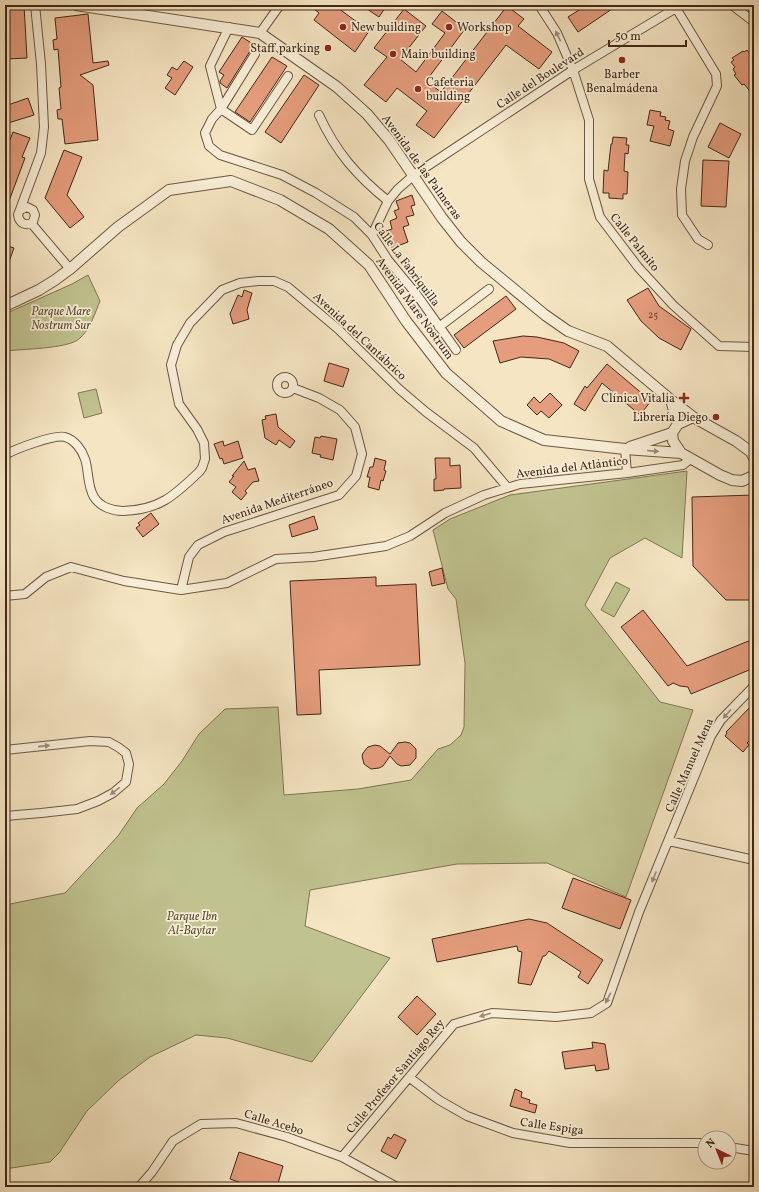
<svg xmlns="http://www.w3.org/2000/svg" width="759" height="1192" font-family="Vollkorn,serif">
  <rect width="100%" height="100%" fill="#f5e5c2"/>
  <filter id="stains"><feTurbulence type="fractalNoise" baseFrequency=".005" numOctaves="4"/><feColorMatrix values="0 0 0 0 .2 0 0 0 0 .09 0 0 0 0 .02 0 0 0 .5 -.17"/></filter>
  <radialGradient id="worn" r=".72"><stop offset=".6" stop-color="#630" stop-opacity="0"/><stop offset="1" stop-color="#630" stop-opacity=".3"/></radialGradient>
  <path fill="#c0c390" stroke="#807654" d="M88,275L100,301C95,313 90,330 79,339C67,349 21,349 5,351V314L72,284Z
    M96,389L102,413L84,418L78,393Z
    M687,471L682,558L645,538L610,558L585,605L660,702L693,710L626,897L547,863L457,864L310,890L305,926L390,958L312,1062L227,1038L196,1035L150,1057L118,1081L87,1111L59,1153L50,1162L5,1169V905L65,893L118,836L137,808L164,784L182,761L199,734L225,709L278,707L284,795L358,789L411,780L438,749L450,745L461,735L464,727L465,663L456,599L448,589L433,530L450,519L510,495Z
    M616,582L630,589L614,617L601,610Z"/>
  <path fill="#e69d7d" stroke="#412817" d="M24,5L27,58L7,59L5,6Z
    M309,5H334L369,31L355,52L314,20L319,13Z
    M361,5H387L379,17Z
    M587,5H618L578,32L568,17Z
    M507,6L524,19L518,26L552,52L539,69L506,45L434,138L416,125L427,111L397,88L386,102L364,85L387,57L374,48L404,9L426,26L400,59L416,72L445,33L432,24L442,11L465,29L426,81L441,92Z
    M88,14L93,63L108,61L109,65L80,75L93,85L98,140L65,144L62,119H58L57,110L61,109L59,88L61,87L58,49L54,50L53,40L57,39L55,18Z
    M242,37L256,46L250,51L227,88L220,83V81L224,75L219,72Z
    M747,50L751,55L754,52V96L744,84L742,85L734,75L736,74L733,69L735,67L731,62L734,60L732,58L743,51L744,52Z
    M272,57L287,66L250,122L235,112Z
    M184,61L193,67L175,95L165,88L172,78L167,75L172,67L177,70Z
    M304,75L319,85L281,143L265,132Z
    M28,98L34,115L5,124V106Z
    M650,110L661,112L660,116L666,117L665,120L670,121L668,129L674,131L670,146L650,141L654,126L647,125Z
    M720,123L741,134L729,158L708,147Z
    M13,132L30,138L22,157L25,158L6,209L5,160L7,154L5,152Z
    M613,137L627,138L626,145H629L628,154L625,153L624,171L628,172L627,194H623V199L609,198V193H603L604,170L608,171L611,144H612Z
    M64,150L82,157L67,195L84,217L70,228L45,198Z
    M703,160L729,161L726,207L701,206Z
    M412,195L415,205L411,206L414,215L406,217L409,225L403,227L408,242L392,248L386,231L392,229L390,221L397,218L394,211L399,209L396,201Z
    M5,245L14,248L6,270H5Z
    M648,288L659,306L691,329L681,350L659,338L641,321L627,300Z
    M244,290L252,293L247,310L249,319L233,324L230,314L238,295L242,297Z
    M506,296L516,309L464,348L454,335Z
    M523,336L537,337L564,343L579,351L570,368L549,359L521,357L500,363L493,341Z
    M329,363L349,369L343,387L324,381Z
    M607,364L651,401L640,415L602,383L585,411L574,404L585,386L587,388Z
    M550,393L562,405L549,418L541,411L537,415L527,405L534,397L540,403Z
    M276,414L278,427L295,441L290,448L279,440L276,445L265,438L262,420L266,419L265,416Z
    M321,436L337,439L333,460L320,457L321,455L312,453L315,437L320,438Z
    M223,441L224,446L238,441L243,458L224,464L222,458L220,459L214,444Z
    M375,458L386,461L384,470L386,471L383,481L381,480L379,490L368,487L370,477H367L370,467H373Z
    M435,458H450V466L460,465L461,488L444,489V490L434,491V479H436Z
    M244,461L248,470L255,468L259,481L253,482L245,491L247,493L241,500L232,492L236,487L229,482L234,476H232Z
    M754,495V600H726L693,566L692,497Z
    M151,513L159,524L143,537L136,528L140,525L138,523Z
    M314,516L318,529L292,537L289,525Z
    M442,568L445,583L432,586L429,572Z
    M376,577V586L416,584L420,665L319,670L321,714L297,715L290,581Z
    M643,610L687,666L751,640L754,646V668L691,694L688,687L680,686L673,683L668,686L621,627Z
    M754,703V736L747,743L749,745L743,752L725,736L727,733L726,732Z
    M405,742L410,743L416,749V758L410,765L401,766L397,764L390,756L383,766L379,768L371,769L364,764L362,756L363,753L368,747L375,745L380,746L390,754L398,743Z
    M573,878L631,900L620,929L562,908Z
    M529,919L547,923L603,960L588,984L578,977L581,972L549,951L545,956H543L531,985L518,983L522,952L518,951L517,946L437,962L432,939Z
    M417,996L436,1014L417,1035L398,1017Z
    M592,1042L605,1044L609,1069L596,1071L595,1065L565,1069L562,1052L593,1048Z
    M515,1089L522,1092L521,1097L530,1100L529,1103L537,1105L535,1113L510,1106Z
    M394,1134L406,1140L396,1159L381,1151L388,1137L391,1139Z
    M239,1152L283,1166L277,1187H265L252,1183L250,1186L230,1179Z"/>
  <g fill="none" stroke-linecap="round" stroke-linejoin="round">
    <g stroke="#6e5742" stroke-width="10">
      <path id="minor" d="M539,5L557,33L573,70L589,120V179L600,217L638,267L673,305L719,346L754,347
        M732,5L754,22
        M676,8L716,74L717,86L693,137L685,161L681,189L682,215L698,239L708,245
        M229,27L210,66L221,109L212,119L205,133L209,146L220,155L282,175L316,193L354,217L372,235L388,260L417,295L456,350
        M260,33L280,5
        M255,54L221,109L252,130L288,76
        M319,115C336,152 357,176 388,201
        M20,210L27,207L33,210L35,215L33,222C26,227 19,223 18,215L41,153L44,127L41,64L35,5
        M31,223L70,269
        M372,235L388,201L398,189L414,175L573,70L681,5
        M439,327L489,289
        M277 385a8 8 0 1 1 16 0a8 8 0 1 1-16 0Z
        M625,449L627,473
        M5,455C15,449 55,434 65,437C75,440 82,450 85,459C89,471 87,486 94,497C100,507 113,511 123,511C159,510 174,496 199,472L202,468L205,459L204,443L197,429L179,404L171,365L177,345L190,323L222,290L240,283L258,281H274L288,287L338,329L399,389L426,412L474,448L507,487
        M181,590L189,557L198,545L224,532L339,495L356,476L362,454L355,427L340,410L319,398L293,388
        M5,596L25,594L46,577L71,567L124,581L181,590L227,583L276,559L313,557L386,546L410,536L445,513L484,495L520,484L627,473L683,465L690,459
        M5,750L90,741L109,742L118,747L126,753L129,764L126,782L113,793L98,801L77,809L41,813L5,816
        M669,841L754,860
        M410,1078L439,1100L467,1116L513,1133L570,1143H705
        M729,1147L754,1151
        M342,1157L454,1024L492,1013L556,1017L591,1013L607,1003L639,912L711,736L721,720L754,686
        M139,1187L152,1172L173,1141L201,1124L236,1123L287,1137L342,1157L397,1187"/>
    </g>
    <g stroke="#6e5742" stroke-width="12">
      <path id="tertiary" d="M76,5L260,33L337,87L367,114L389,140L442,218L461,242L481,262L545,315L568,331L607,346L671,400L693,417
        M5,306L39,290L55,280L70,269L118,227L169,190L231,181L280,200L329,229L369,265L406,321L446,373L501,421L544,440L625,449L681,453
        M671,400L678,424
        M630,447L672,433
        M754,458L751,452L736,441L693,417L678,424L672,433L673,441L681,453L720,475L732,480L742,481L753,476L754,474"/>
    </g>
    <use href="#minor" stroke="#f8eed7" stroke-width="8"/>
    <use href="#tertiary" stroke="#f8eed7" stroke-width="10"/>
  </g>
  <defs><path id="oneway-solid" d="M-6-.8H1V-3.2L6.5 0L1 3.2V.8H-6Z"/></defs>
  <g fill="#9c8b77">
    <use href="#oneway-solid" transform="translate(558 36) rotate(-116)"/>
    <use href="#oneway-solid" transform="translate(653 451) rotate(5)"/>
    <use href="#oneway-solid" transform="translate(727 714) rotate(132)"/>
    <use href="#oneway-solid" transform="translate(44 746) rotate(-6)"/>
    <use href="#oneway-solid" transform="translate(115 791) rotate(143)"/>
    <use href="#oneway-solid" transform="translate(654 877) rotate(112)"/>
    <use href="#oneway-solid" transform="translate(608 998) rotate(117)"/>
    <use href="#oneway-solid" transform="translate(485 1015) rotate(164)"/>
  </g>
  <g fill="#8f2418" stroke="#f8eed7" stroke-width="1.5">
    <circle cx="343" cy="27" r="4"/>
    <circle cx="449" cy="27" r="4"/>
    <circle cx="328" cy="48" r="4"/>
    <circle cx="393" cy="54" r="4"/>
    <circle cx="622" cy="60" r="4"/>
    <circle cx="418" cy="89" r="4"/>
    <path d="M682 392h4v4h4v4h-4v4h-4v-4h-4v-4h4z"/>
    <circle cx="716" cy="417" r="4"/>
  </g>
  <g text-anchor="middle" stroke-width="3.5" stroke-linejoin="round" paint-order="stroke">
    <g font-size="10" fill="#6a4530">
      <text x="653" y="318">25</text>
    </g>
    <g font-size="12" fill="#412817" stroke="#f8eed7" text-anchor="start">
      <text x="351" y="31">New building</text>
      <text x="457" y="31">Workshop</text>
      <text x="320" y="52" text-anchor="end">Staff parking</text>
      <text x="401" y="58">Main building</text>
      <text x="622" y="78" text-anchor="middle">Barber<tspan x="622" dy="14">Benalmádena</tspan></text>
      <text x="426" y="86">Cafeteria<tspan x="426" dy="14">building</tspan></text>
      <text x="675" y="402" text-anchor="end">Clínica Vitalia</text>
      <text x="708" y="421" text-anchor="end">Librería Diego</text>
    </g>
    <g font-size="12" fill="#412817" stroke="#f8eed7">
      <text transform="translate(540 78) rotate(-33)" y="4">Calle del Boulevard</text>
      <text transform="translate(422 167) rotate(54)" y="4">Avenida de las Palmeras</text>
      <text transform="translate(635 242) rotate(51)" y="4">Calle Palmito</text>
      <text transform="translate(407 264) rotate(53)" y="4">Calle La Fabriquilla</text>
      <text transform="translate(415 308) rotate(54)" y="4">Avenida Mare Nostrum</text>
      <text transform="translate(360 336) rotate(43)" y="4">Avenida del Cantábrico</text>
      <text transform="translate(572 467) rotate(-7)" y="4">Avenida del Atlántico</text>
      <text transform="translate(277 501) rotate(-19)" y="4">Avenida Mediterráneo</text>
      <text transform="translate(689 765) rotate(-66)" y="4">Calle Manuel Mena</text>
      <text transform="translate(395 1076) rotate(-50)" y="4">Calle Profesor Santiago Rey</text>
      <text transform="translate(274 1122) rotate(17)" y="4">Calle Acebo</text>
      <text transform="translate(552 1126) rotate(8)" y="4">Calle Espiga</text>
    </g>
    <g font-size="12" font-style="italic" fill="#614f35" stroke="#f8eed7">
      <text x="61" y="315">Parque Mare<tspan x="61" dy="14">Nostrum Sur</tspan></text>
      <text x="192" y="920">Parque Ibn<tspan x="192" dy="14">Al-Baytar</tspan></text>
    </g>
  </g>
  <rect width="759" height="1192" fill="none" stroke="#f5e5c2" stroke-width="20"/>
  <rect x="6" y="6" width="747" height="1180" fill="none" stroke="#412817" stroke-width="2"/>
  <rect x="10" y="10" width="739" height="1172" fill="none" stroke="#412817"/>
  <g transform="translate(717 1150) rotate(317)"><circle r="19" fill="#f8eed7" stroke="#af9f8a"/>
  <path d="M0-3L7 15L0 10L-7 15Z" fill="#8f2418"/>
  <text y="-6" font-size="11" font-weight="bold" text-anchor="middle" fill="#412817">N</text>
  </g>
  <path d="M609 40v6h77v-6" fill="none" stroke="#412817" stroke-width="2"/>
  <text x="615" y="40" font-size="12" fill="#412817" stroke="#f8eed7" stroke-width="3" paint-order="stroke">50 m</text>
  <rect width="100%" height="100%" filter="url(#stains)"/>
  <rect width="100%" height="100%" fill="url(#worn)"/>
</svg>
